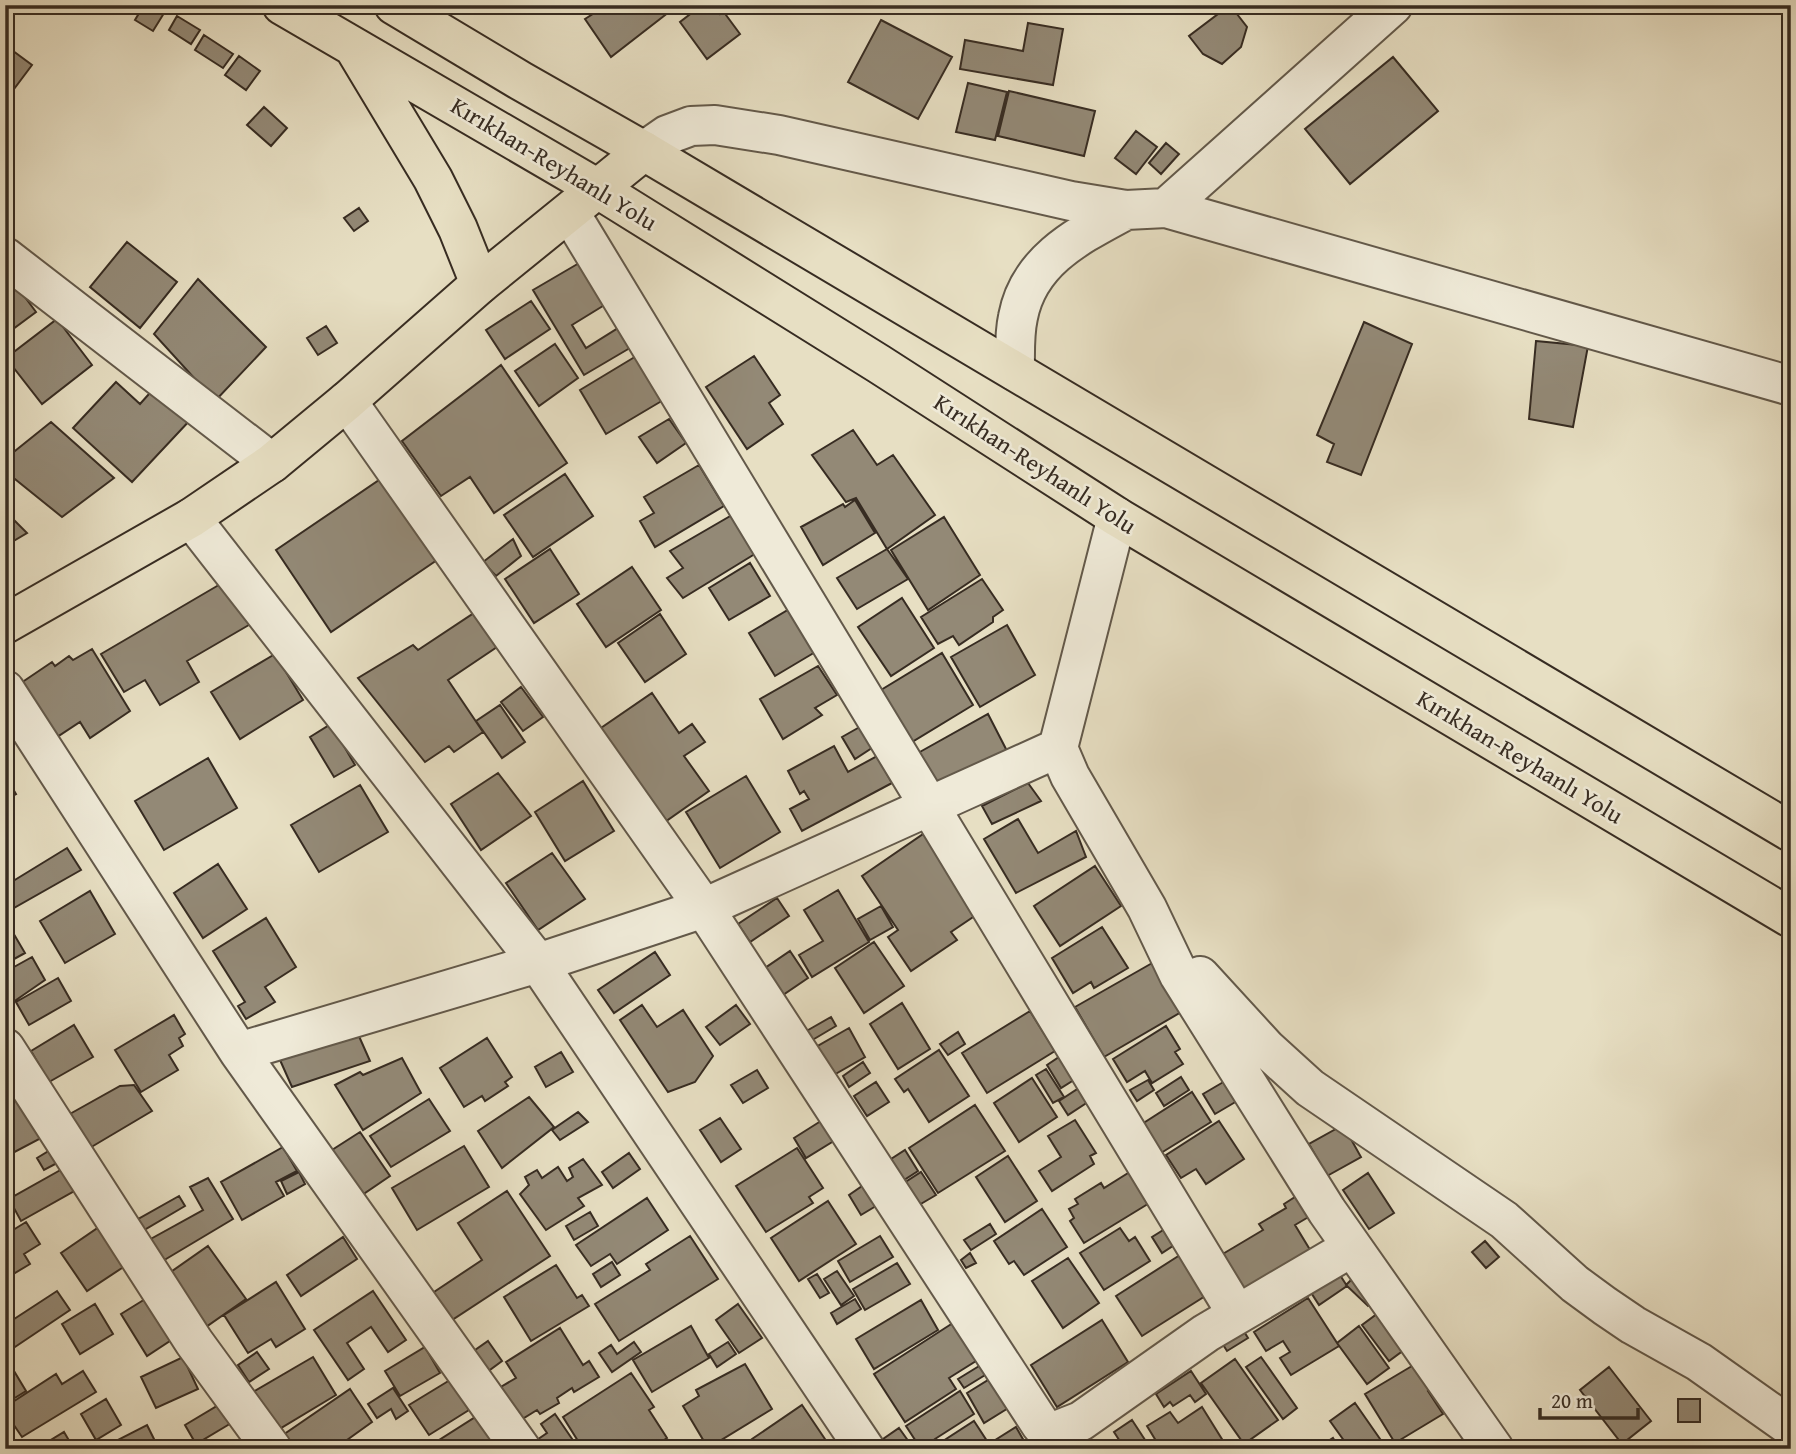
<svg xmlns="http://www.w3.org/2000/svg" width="1796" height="1454" font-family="'Gentium Book Plus',serif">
  <rect width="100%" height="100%" fill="#e7dfc3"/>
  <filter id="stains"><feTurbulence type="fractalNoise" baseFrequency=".00286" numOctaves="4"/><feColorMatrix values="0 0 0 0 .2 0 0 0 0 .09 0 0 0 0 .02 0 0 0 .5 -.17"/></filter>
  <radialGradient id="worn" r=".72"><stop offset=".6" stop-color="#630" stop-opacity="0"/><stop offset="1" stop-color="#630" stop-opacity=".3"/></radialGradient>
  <path fill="#938976" stroke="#372c22" stroke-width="2" d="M144,5H169L153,31L135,20Z
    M607,5H678L611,57L585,19Z
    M702,5H714L720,14L723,11L740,34L707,59L680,22Z
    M1230,5L1247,27L1241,47L1222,64L1203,54L1189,36Z
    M177,16L200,30L191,44L169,30Z
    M881,20L952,57L918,119L848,82Z
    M1028,23L1063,29L1053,85L960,69L965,40L1023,51Z
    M204,35L233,54L223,68L195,50Z
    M5,45L32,65L5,101Z
    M239,56L260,71L246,90L225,75Z
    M1393,57L1438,111L1350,184L1305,129Z
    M968,83L1007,92L995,140L956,132Z
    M1009,91L1095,111L1084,156L998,136Z
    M264,107L287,128L271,146L247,125Z
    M1136,131L1157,147L1136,174L1115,158Z
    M1166,143L1179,154L1161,174L1149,163Z
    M359,208L368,221L354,231L344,218Z
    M127,242L177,282L140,328L90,287Z
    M586,259L611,301L572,325L586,348L623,325L635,345L584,375L533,290Z
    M10,277L36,312L5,335V280Z
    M198,279L266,347L215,401L154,334Z
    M531,301L550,329L505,359L486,330Z
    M57,319L92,365L42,404L6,358Z
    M1364,322L1412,344L1361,475L1327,462L1334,444L1317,435Z
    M326,326L337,343L318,355L307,338Z
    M1536,341L1588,346L1573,427L1529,419Z
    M555,344L578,378L539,406L515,371Z
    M638,355L665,399L606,434L580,390Z
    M754,356L780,395L769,403L783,424L747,449L706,387Z
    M501,365L567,463L494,513L470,477L441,496L402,441Z
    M116,382L140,404L157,385L192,418L132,482L73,428Z
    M669,419L686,443L657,463L639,437Z
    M51,422L114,478L62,517L5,471V459Z
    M853,430L877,465L893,455L935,515L887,549L856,498L846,502L812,455Z
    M699,465L724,506L655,547L640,521L654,513L644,497Z
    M565,474L593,516L533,557L504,515Z
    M385,476L440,558L331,632L276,550Z
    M855,500L875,533L823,565L801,527L843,504L845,507Z
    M5,511L27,533L5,546Z
    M732,515L758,552L683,598L667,578L683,568L670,551Z
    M944,517L980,575L928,610L891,550Z
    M513,539L521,556L496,576L483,562Z
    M550,549L579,594L534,623L505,579Z
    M887,549L908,579L857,609L837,578Z
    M750,563L770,596L729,620L709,588Z
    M632,567L661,610L606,647L577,604Z
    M229,579L254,622L187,661L199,682L160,705L145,680L124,692L101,654Z
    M982,579L1003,610L993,617V622L959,645L953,636L938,644L921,617Z
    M902,598L934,648L891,676L858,627Z
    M796,605L822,648L775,676L749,633Z
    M474,613L497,647L448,680L483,732L454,752L449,746L425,762L358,678L413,645L418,650Z
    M660,614L686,654L645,682L618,643Z
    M1007,625L1035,675L980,707L951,657Z
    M92,649L130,711L90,738L80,722L57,737L21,683L52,662L55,666L69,656L73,660Z
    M942,653L973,705L907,745L876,693Z
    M275,654L303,700L240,739L211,692Z
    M818,666L837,695L815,708L822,715L783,739L760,699Z
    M521,687L543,717L523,731L501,702Z
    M652,693L679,733L692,724L705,742L684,756L709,791L662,824L598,730Z
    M500,705L525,742L502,758L476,721Z
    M988,714L1007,751L941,792L918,753Z
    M331,724L355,765L334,777L310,737Z
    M865,724L878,744L855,759L842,737Z
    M834,746L848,772L877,756L892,783L802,831L790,809L809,799L804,791L800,794L788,771Z
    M208,758L237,808L164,850L135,801Z
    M498,773L531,816L481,850L451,804Z
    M5,775L16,794L5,800Z
    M746,776L780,832L720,868L686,812Z
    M583,781L614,831L565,861L535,812Z
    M1028,783L1041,801L992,824L982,806Z
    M360,785L388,832L319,872L291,825Z
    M1018,819L1038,853L1076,831L1086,857L1016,893L984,839Z
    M929,830L982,911L951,932L957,940L911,971L888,937L898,930L862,876Z
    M67,848L81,870L5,913V886Z
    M552,853L585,899L538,930L506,883Z
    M218,864L247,909L203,938L174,893Z
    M1095,866L1121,906L1060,946L1034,906Z
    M838,890L869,942L812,977L799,955L823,941L804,910Z
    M90,891L115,934L65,963L40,921Z
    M777,898L789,916L750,942L738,924Z
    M881,906L893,927L870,940L858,919Z
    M266,918L296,967L265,987L275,1002L246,1019L238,1006L245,1002L213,951Z
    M5,919L25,953L5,964Z
    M1102,927L1128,968L1094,988L1091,982L1073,993L1052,958Z
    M874,942L904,986L864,1013L835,968Z
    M790,951L808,978L777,999L759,972Z
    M655,952L670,975L614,1013L598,990Z
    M32,957L45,980L6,1007L5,972Z
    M1154,962L1183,1011L1104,1057L1075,1007Z
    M58,978L71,1001L29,1025L16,1002Z
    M902,1003L930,1049L898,1069L870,1024Z
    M642,1005L657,1027L683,1010L713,1056L695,1082L668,1092L620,1020Z
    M736,1005L750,1024L720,1045L706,1027Z
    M1030,1011L1055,1051L987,1093L962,1053Z
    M174,1015L185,1034L179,1038L183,1046L169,1055L178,1070L141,1092L115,1050Z
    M831,1017L836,1026L809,1042L803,1033Z
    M74,1025L93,1057L49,1082L31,1051Z
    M1166,1026L1180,1049L1175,1052L1183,1064L1152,1083L1145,1071L1127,1082L1113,1059Z
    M849,1028L865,1057L832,1076L816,1047Z
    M958,1032L965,1044L948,1055L940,1044Z
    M358,1034L370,1061L292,1087L280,1060Z
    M487,1038L512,1077L505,1082L508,1086L485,1101L482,1096L464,1107L440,1068Z
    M939,1050L969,1096L929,1122L908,1089L904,1092L895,1079Z
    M561,1052L573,1072L546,1087L535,1067Z
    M1062,1055L1077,1078L1061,1088L1047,1065Z
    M402,1058L421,1093L363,1130L335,1085L360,1072L363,1075Z
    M863,1062L870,1073L849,1087L843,1076Z
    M1046,1069L1064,1097L1053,1103L1036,1075Z
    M757,1070L768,1088L743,1103L731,1085Z
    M1237,1074L1249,1094L1215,1114L1203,1094Z
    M1181,1077L1189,1090L1164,1106L1156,1093Z
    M1032,1078L1057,1117L1019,1142L994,1103Z
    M1148,1080L1154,1090L1137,1101L1130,1090Z
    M5,1082L45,1136L5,1157Z
    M876,1082L889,1102L867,1116L854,1096Z
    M134,1085L152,1111L88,1149L68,1115L120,1086Z
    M1082,1086L1091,1100L1068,1115L1059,1101Z
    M1192,1092L1211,1122L1161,1153L1142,1124Z
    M529,1097L554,1127L502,1168L478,1131Z
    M429,1099L450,1131L391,1167L370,1136Z
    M975,1105L1005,1151L938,1193L909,1148Z
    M578,1112L588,1122L560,1140L552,1130Z
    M720,1118L741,1149L721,1162L700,1130Z
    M824,1119L837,1139L806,1158L794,1138Z
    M1075,1120L1096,1153L1090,1156L1094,1164L1052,1191L1039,1171L1061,1157L1048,1136Z
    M1219,1121L1244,1159L1206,1184L1196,1169L1181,1178L1166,1155Z
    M1343,1125L1361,1157L1327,1176L1309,1144Z
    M360,1132L390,1176L362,1195L332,1150Z
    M464,1146L489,1187L417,1230L392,1188Z
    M283,1147L297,1171L276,1182L284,1196L242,1220L221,1182Z
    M797,1148L823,1188L809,1197L813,1203L766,1232L736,1186Z
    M52,1149L59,1162L44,1170L37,1158Z
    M905,1150L918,1171L904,1180L891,1159Z
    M629,1153L640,1169L613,1188L602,1172Z
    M1008,1156L1037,1201L1005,1222L976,1177Z
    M583,1159L602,1185L578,1198L584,1206L546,1230L520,1194L529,1185L525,1177L537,1170L542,1178L558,1167L567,1181L573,1177L569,1168Z
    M64,1168L76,1190L21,1221L9,1199Z
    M1136,1168L1156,1199L1084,1243L1070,1221L1074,1218L1069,1209L1078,1204L1075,1199L1101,1183L1104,1188Z
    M299,1172L305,1184L287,1194L281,1181Z
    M921,1172L936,1195L919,1205L904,1183Z
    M1368,1173L1394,1213L1369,1229L1343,1190Z
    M208,1178L233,1219L161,1262L147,1241L203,1210L190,1187Z
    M868,1182L881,1203L861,1215L849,1195Z
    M1309,1188L1322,1209L1295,1225L1315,1258L1242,1301L1216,1258L1263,1230L1259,1224L1286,1208L1284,1204Z
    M507,1191L550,1256L449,1322L431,1294L482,1260L458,1223Z
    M179,1196L185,1206L139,1233L133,1222Z
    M647,1198L668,1230L617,1264L610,1254L591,1266L576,1245Z
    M828,1201L856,1244L799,1281L771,1238Z
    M1042,1209L1067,1247L1024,1275L1014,1261L1009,1264L994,1241Z
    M590,1212L598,1226L574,1240L566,1226Z
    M26,1222L40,1244L24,1254L30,1264L5,1279V1235Z
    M990,1224L996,1234L971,1250L964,1240Z
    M1173,1224L1182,1240L1162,1253L1152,1237Z
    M99,1227L125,1266L87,1291L61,1253Z
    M1120,1228L1129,1241L1135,1237L1150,1261L1104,1290L1080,1253Z
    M690,1236L718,1279L619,1341L595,1304L650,1270L646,1264Z
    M880,1236L893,1257L850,1282L838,1261Z
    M343,1237L357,1259L301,1296L287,1275Z
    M1485,1241L1499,1257L1486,1268L1472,1252Z
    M208,1246L246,1299L203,1329L165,1276Z
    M970,1253L976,1263L966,1268L961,1260Z
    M1183,1253L1210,1293L1142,1336L1116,1296Z
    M1068,1258L1099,1303L1063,1328L1032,1281Z
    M612,1262L620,1275L601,1287L593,1274Z
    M897,1263L910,1284L865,1310L853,1289Z
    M556,1265L577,1298L582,1295L589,1306L531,1341L504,1297Z
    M837,1271L854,1296L841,1305L824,1279Z
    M1338,1272L1347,1286L1319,1305L1310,1291Z
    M817,1274L829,1293L820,1298L808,1279Z
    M1357,1274L1379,1296L1368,1306L1346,1285Z
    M276,1282L305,1329L276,1347L271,1339L248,1353L224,1315Z
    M57,1291L70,1310L6,1353L5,1325Z
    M373,1291L406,1340L388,1352L371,1327L347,1343L364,1369L348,1380L314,1330Z
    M150,1296L176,1337L147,1356L121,1314Z
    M1308,1298L1339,1346L1291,1375L1280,1358L1290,1352L1283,1341L1266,1351L1254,1332Z
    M855,1299L861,1309L837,1324L831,1313Z
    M921,1300L938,1330L874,1369L856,1339Z
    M95,1304L113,1334L80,1354L62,1324Z
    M738,1304L762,1338L739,1353L716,1320Z
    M1385,1308L1412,1344L1389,1361L1362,1325Z
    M959,1319L984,1356L949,1378L956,1389L905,1422L874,1374Z
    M1102,1320L1128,1362L1057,1407L1031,1365Z
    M1238,1322L1248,1338L1227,1351L1217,1335Z
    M691,1326L709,1358L652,1392L633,1360Z
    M1359,1326L1389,1368L1367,1384L1337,1343Z
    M560,1328L583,1365L589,1361L599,1377L574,1392L572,1388L557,1398L559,1403L540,1414L537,1410L519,1421L499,1388L516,1378L506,1362Z
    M488,1341L502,1361L483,1375L468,1355Z
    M634,1342L641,1352L612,1372L599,1353L611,1345L617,1354Z
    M728,1342L736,1354L717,1367L709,1354Z
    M425,1347L440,1373L400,1396L385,1371Z
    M257,1352L269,1369L249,1382L238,1365Z
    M183,1357L198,1389L156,1408L141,1377Z
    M313,1357L336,1395L276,1431L253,1392Z
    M1261,1357L1297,1408L1283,1419L1246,1367Z
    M1235,1359L1278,1420L1244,1444L1201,1383Z
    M1422,1360L1437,1385L1428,1391L1443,1414L1395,1443L1365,1394Z
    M8,1361L26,1391L5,1404V1363Z
    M984,1363L990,1372L964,1388L958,1379Z
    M745,1364L772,1409L708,1448L683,1406L699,1396L696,1390Z
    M1609,1367L1651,1421L1622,1444L1580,1390Z
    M83,1371L96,1392L22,1437L5,1412V1407L56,1374L62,1384Z
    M1191,1371L1206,1394L1195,1402L1190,1395L1173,1406L1170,1402L1164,1407L1156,1394Z
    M631,1373L654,1407L649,1410L667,1438L651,1449H583L563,1417Z
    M993,1377L1010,1407L984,1423L967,1393Z
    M450,1380L469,1410L429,1435L409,1405Z
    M393,1388L408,1411L396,1419L391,1409L377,1418L368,1404Z
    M350,1389L372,1422L347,1440L353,1449H288L280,1437Z
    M960,1391L974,1414L935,1439L941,1449H921L906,1426Z
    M106,1399L121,1425L96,1440L81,1414Z
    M1678,1399H1700V1422H1678Z
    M222,1403L233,1422L196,1444L185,1425Z
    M1355,1403L1387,1449H1350L1330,1421Z
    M802,1405L831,1448L758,1449L752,1439Z
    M1202,1407L1225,1444L1217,1449H1161L1147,1426L1170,1412L1178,1423Z
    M555,1414L579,1449H535L531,1444L547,1433L541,1424Z
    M477,1416L498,1449H425Z
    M1132,1420L1151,1449H1125L1114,1432Z
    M974,1421L987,1441L973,1449H948L943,1441Z
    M147,1425L159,1449H102V1448Z
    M1016,1427L1024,1441L1011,1449H996L992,1442Z
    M899,1428L914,1449H890L883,1439Z
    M64,1432L74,1449H36Z
    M1333,1438L1340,1449H1316Z"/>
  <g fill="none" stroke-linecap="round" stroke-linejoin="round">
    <g stroke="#63594a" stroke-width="42">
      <path id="minor" d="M644,151L667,135L691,126L715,125L779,135L1071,201L1126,210L1166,208L1393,5
        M1166,208L1791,386
        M570,213L1237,1314
        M5,257L272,463
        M1015,371C1015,353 1014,335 1018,317C1029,259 1080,235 1126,210
        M347,401L704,908L1041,1425L1053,1432L1081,1421L1206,1333L1352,1247
        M1117,517L1058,748L1070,776L1147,908L1179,975L1327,1211L1494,1449
        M191,518L538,963L865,1449
        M5,690L239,1052L521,1449
        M1200,976L1266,1048L1310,1088L1504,1220L1575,1284L1605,1306L1633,1325L1699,1362L1791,1427
        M5,1048L194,1342L272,1449
        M239,1052L538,963L704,908L1058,748"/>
    </g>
    <g stroke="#372c22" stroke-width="42">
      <path id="major" d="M5,624L191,518L272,463L347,401L480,284L644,151"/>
    </g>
    <g stroke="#372c22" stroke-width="42">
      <path id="highway" d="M282,5L598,189L879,364L1117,517L1791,918
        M394,5L521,81L644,151L1791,832
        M356,51L433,179L458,229L480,284"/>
    </g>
    <use href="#minor" stroke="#efead8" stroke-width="38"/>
    <use href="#major" stroke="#e7dfc3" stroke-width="38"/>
    <use href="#highway" stroke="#e7dfc3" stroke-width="38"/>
  </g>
  <g text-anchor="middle" stroke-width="5" stroke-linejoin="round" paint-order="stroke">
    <g font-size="24" fill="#372c22" stroke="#efead8">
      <text transform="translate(554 164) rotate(31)" y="8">Kırıkhan-Reyhanlı Yolu</text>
      <text transform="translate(1035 464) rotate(33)" y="8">Kırıkhan-Reyhanlı Yolu</text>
      <text transform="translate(1520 757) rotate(31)" y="8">Kırıkhan-Reyhanlı Yolu</text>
    </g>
  </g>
  <rect width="1796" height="1454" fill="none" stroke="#e7dfc3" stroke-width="28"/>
  <rect x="7" y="7" width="1782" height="1440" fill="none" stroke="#372c22" stroke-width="3.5"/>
  <rect x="14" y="14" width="1768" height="1426" fill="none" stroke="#372c22" stroke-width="2"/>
  <path d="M1540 1408v10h98v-10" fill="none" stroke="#372c22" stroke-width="3.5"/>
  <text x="1551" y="1408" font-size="21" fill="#372c22" stroke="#efead8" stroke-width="5" paint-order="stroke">20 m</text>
  <rect width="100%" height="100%" filter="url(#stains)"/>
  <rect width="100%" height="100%" fill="url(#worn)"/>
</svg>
